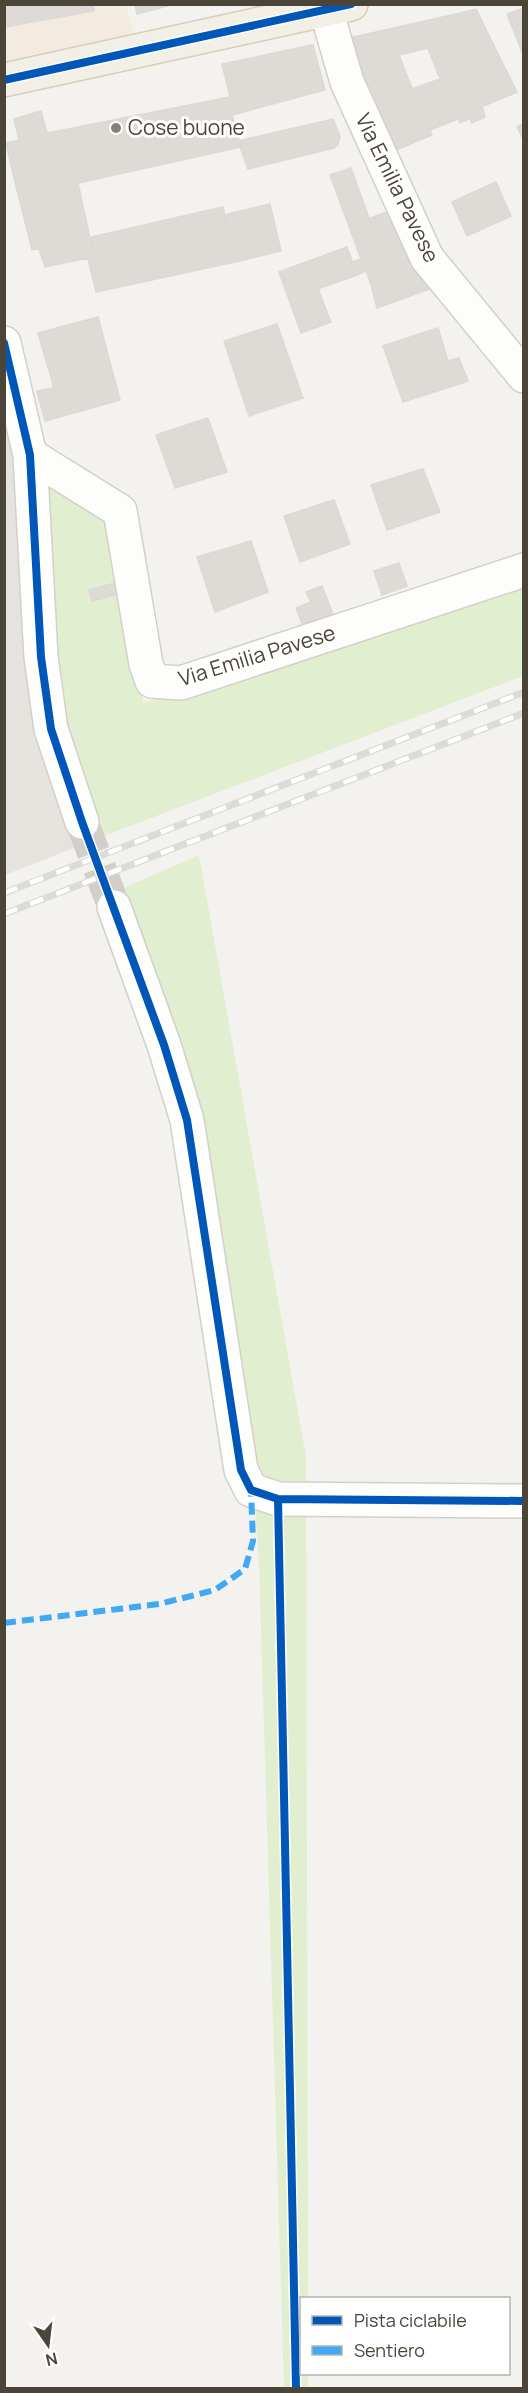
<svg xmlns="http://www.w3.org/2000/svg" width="528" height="2393" font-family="Manrope,sans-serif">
  <rect width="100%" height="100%" fill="#f4f2ee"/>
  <path fill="#f3ebdf" d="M5,5H126L137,46L5,72Z"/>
  <path fill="#e6e2de" d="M4,341L32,452L67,715L104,836L5,875Z"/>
  <path fill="#e1eecf" d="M32,452L115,510L143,703L523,582V676L104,836L67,715Z
    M199,855L306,1457L308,2298H302V2374H308V2388H284L259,1562L250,1440L198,1117L124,888Z"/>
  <path fill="#dedbd6" stroke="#dcd9d4" stroke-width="1.5" d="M4,4H93L94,11L4,27Z
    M135,4H175L137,14Z
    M524,8V57L507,14Z
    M476,9L501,60L489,67L493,74L475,80L485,117L472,123L470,118L460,123L443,85L474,77L452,15Z
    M452,15L474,77L443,85L458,119L430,130L412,89L440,79L428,48L399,55L407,76L368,93L349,38Z
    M313,45L325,90L232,115L241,147L78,183L94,257L45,267L39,249L32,250L12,170L53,162L47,133L230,97L222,64Z
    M501,60L517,92L484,106L475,80L493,74L489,67Z
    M407,76L432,135L391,152L366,94Z
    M41,111L47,133L19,140L14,119Z
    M333,119L340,136L338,144L334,148L248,169L238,141Z
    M524,124V141L517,127Z
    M47,133L53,162L12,170L6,143Z
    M351,168L369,218L365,220L377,253L361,259L330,175Z
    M496,182L511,216L467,236L452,202Z
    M270,204L281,251L235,262L224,215Z
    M223,207L235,262L96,292L88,258L94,257L91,237Z
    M398,208L420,270L372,288L366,271L357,275L352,262L377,253L365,220Z
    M347,247L357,275L318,289L331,322L301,333L279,272Z
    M420,270L438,286L377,308L372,288Z
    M98,317L120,400L45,421L37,391L54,388L38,333Z
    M277,324L303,398L249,416L224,341Z
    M438,328L448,361L459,358L468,381L403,402L383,346Z
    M208,418L227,472L175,488L156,435Z
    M423,469L440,512L387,530L371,485Z
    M334,500L350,544L300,562L284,516Z
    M251,541L268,592L215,612L197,557Z
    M399,563L407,586L382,595L374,571Z
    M115,583L118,594L92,601L89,590Z
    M322,586L333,614L303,626L296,608L311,602L306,592Z"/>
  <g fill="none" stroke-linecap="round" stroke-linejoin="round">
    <path stroke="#d2cfca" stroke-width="33" stroke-dasharray="33 16" stroke-linecap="butt" d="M82,822L114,907"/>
    <g stroke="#d2d0cb" stroke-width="36">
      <path id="minor" d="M326,10L347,82L427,258L524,376
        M4,343L30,455L41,657L51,729L82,822
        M30,455L120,511L146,664L152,681L181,683L524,570
        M114,907L164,1045L187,1120L241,1470L251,1490L278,1499L524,1501"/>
    </g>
    <g stroke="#d6cebb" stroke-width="36">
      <path id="major" d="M4,80L351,4"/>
    </g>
    <use href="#minor" stroke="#fdfdfc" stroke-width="33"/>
    <use href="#major" stroke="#f2efe6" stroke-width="33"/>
    <g stroke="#dbdbda" stroke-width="7">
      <path id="rail" d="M4,893L524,692
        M4,914L524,713"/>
    </g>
    <use href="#rail" stroke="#fff" stroke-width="4.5" stroke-dasharray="14" stroke-linecap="butt"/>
    <path stroke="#3fa9f5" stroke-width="6" stroke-dasharray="12 6" stroke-linecap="butt" d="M4,1623L159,1604L215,1590L245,1569L253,1541L251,1490"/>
    <g stroke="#fff" stroke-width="11">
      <path id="cycleway" d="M4,80L351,4
        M4,343L30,455L41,657L51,729L82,822L164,1045L187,1120L241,1470L251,1490L278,1499L524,1501
        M278,1499L296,2388"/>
    </g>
    <use href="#cycleway" stroke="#0057b8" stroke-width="8"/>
  </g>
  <circle fill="#868178" stroke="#fff" stroke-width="2" cx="116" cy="128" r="6"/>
  <g text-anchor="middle" stroke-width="6" stroke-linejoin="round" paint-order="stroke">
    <g font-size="21" fill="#4b4439" stroke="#fff" text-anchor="start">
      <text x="128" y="135">Cose buone</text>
    </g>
    <g font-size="21" fill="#4b4439" stroke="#fff">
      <text transform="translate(397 188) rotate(64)" y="7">Via Emilia Pavese</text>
      <text transform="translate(257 656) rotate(-17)" y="7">Via Emilia Pavese</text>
    </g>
  </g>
  <rect width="528" height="2393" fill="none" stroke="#4b4439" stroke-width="12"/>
  <rect x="300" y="2297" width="210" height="78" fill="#ffffff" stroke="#b7b4b0" stroke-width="1.5"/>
  <rect x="312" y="2316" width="30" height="9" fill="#0057b8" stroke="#b7b4b0" stroke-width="1.5"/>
  <text x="354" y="2327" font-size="18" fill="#4b4439">Pista ciclabile</text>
  <rect x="312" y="2346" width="30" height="9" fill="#3fa9f5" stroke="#b7b4b0" stroke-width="1.5"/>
  <text x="354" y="2357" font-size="18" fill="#4b4439">Sentiero</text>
  <g transform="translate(48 2345) rotate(166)" stroke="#ffffff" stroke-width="4.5" paint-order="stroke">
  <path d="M0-4.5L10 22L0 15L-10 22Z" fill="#4b4439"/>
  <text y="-9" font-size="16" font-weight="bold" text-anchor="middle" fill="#4b4439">N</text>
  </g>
</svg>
